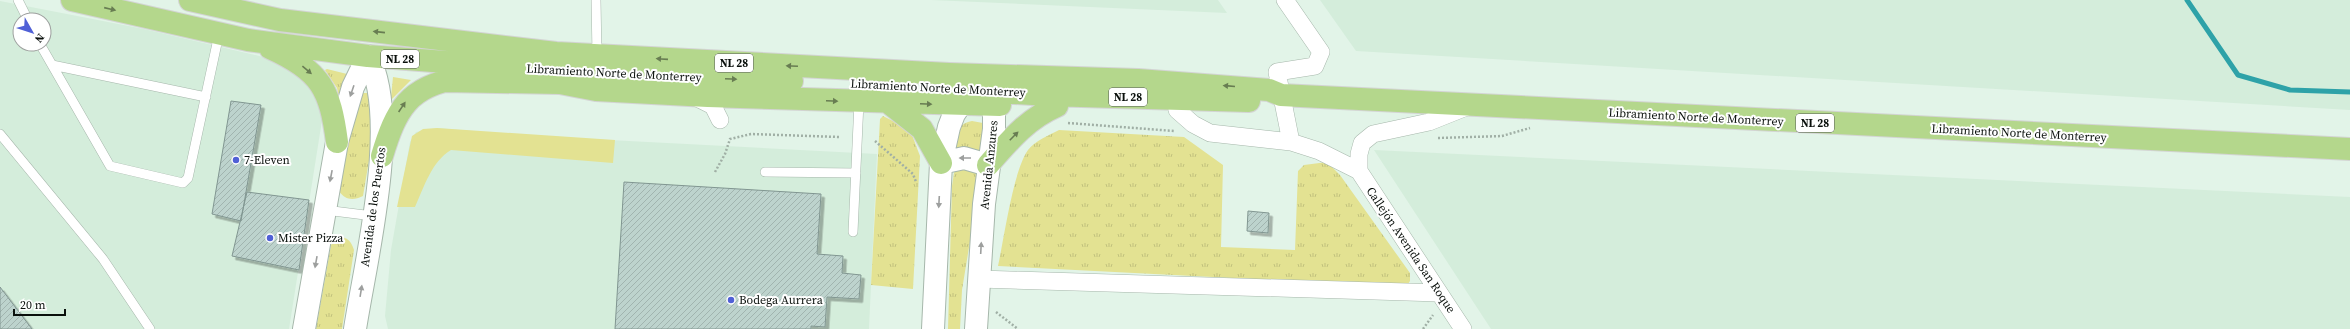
<svg xmlns="http://www.w3.org/2000/svg" width="2350" height="329" font-family="'Source Serif 4',serif">
  <defs>
    <pattern id="grass-tufts" width="24" height="20" patternUnits="userSpaceOnUse"><rect width="24" height="20" fill="#e3e292"/><path d="M3 7l-1-3M5 7V3M7 7l1-3M15 17l-1-3M17 17v-4M19 17l1-3" fill="none" stroke="#c1c17d"/></pattern>
    <pattern id="building-hatch" width="6" height="6" patternUnits="userSpaceOnUse"><rect width="6" height="6" fill="#bdd3cd"/><path d="M-1 1l2-2M0 6l6-6M5 7l2-2" fill="none" stroke="#a1b4af"/></pattern>
    <filter id="shadow"><feDropShadow dx="3.5" dy="3.5" stdDeviation="0" flood-color="#0004"/></filter>
  </defs>
  <rect width="100%" height="100%" fill="#e2f4e8"/>
  <path fill="#d4eddb" fill-rule="evenodd" d="M931,0H1218L1227,13Z
    M1320,0H2350V110L1356,51Z
    M0,1L144,29L272,59L308,79L323,114L289,329H0ZM20,20H44V44H20Z
    M437,128L532,136L877,154L869,329H388L385,316L391,250L410,142L416,132Z
    M1374,150L2350,197V329H1491Z"/>
  <path fill="url(#grass-tufts)" d="M327,69L347,74V84L340,101L337,88L325,70Z
    M393,77L411,80L391,100V97Z
    M361,93H369L378,107L363,196C353,201 345,200 339,191L354,99Z
    M883,116L895,122L912,135L920,156L913,289L871,285L880,119Z
    M972,121L983,123V158L953,154C955,140 954,124 972,121Z
    M1059,130L1184,137L1223,165L1221,247L1295,250L1298,171L1304,165L1327,162L1340,175L1410,273V281L1406,287L998,266C1004,239 1013,171 1028,150C1035,141 1049,135 1059,130Z
    M957,167L978,171L980,180L962,290L960,329H948L952,186L954,173Z
    M338,237C348,237 351,241 354,250L342,329H316L331,245Z"/>
  <path fill="#e3e292" d="M437,128L615,140L613,163L451,150C432,161 424,187 415,207H397L412,136L423,129Z"/>
  <g fill="none" stroke-linecap="round" stroke-linejoin="round">
    <path stroke="#2ea2a8" stroke-width="5" d="M2187,0L2238,75L2290,90L2350,92"/>
  </g>
  <path fill="url(#building-hatch)" stroke="#819691" filter="url(#shadow)" d="M231,101L261,105L241,221L212,214Z
    M624,182L821,194L817,254L843,256L842,273L861,275L859,299L827,297L825,327L811,326V329H615Z
    M247,192L309,200L299,270L232,256Z
    M1248,211L1269,213L1268,233L1247,231Z
    M0,287L32,329H0Z"/>
  <g fill="none" stroke-linecap="round" stroke-linejoin="round">
    <g stroke="#a6b7ab" stroke-width="10">
      <path id="service" d="M18,0L28,20
        M596,0L597,55
        M40,44L110,166L183,183L188,178L219,34
        M52,65L206,97
        M0,134L103,259L150,329
        M765,172L856,173
        M325,210L373,216
        M853,232L859,102"/>
    </g>
    <g stroke="#a6b7ab" stroke-width="18">
      <path id="minor" d="M1285,0L1321,52L1315,66L1277,72L1291,142
        M695,97L713,106L720,120
        M1177,110L1193,124L1210,133L1291,142L1319,151L1359,171L1463,329
        M1359,171V154L1362,143L1373,134L1429,122L1469,106
        M979,279L1439,293"/>
    </g>
    <g stroke="#a6b7ab" stroke-width="24">
      <path id="tertiary" d="M941,163L964,158L988,165
        M304,329L337,142L353,87L368,56
        M355,329C366,258 401,120 368,56
        M933,329L941,163L949,127L954,114L967,95L974,90L988,98L994,114V129L984,204L976,329"/>
    </g>
    <g stroke="#d3d4d3" stroke-width="24">
      <path id="primary" d="M72,0L248,40L368,56L574,72L792,81
        M190,0L280,20L556,53L949,74L1138,80L1269,90L1281,95L2350,149
        M270,48C321,71 330,89 337,142
        M444,81L560,83L596,90L708,96L1000,105
        M948,89L1048,95L1249,101
        M889,103L922,129L941,163
        M382,156C396,110 408,86 459,78
        M988,165C1009,141 1027,119 1057,106"/>
    </g>
    <path stroke="#a0afa5" stroke-width="2.5" stroke-dasharray="2 2" stroke-linecap="butt" d="M1068,123L1174,131
      M1438,138L1502,136L1530,128
      M875,141L913,174L916,182
      M715,172L725,154L730,139L751,134L839,137
      M996,312L1018,329
      M1423,329L1433,315"/>
    <use href="#service" stroke="#fff" stroke-width="9"/>
    <use href="#minor" stroke="#fff" stroke-width="17"/>
    <use href="#tertiary" stroke="#fff" stroke-width="22"/>
    <use href="#primary" stroke="#b4d78c" stroke-width="22"/>
  </g>
  <defs><path id="oneway-solid" d="M-6-.8H1V-3.2L6.5 0L1 3.2V.8H-6Z"/></defs>
  <g fill="#687d52">
    <use href="#oneway-solid" transform="translate(110 9) rotate(13)"/>
    <use href="#oneway-solid" transform="translate(379 32) rotate(-174)"/>
    <use href="#oneway-solid" transform="translate(662 59) rotate(-176)"/>
    <use href="#oneway-solid" transform="translate(792 66) rotate(-177)"/>
    <use href="#oneway-solid" transform="translate(307 70) rotate(40)"/>
    <use href="#oneway-solid" transform="translate(731 79) rotate(2)"/>
    <use href="#oneway-solid" transform="translate(1229 86) rotate(-175)"/>
    <use href="#oneway-solid" transform="translate(832 101) rotate(2)"/>
    <use href="#oneway-solid" transform="translate(926 104) rotate(2)"/>
    <use href="#oneway-solid" transform="translate(402 107) rotate(-56)"/>
    <use href="#oneway-solid" transform="translate(1014 136) rotate(-45)"/>
  </g>
  <g fill="#9d9f9e">
    <use href="#oneway-solid" transform="translate(352 91) rotate(109)"/>
    <use href="#oneway-solid" transform="translate(965 158) rotate(-180)"/>
    <use href="#oneway-solid" transform="translate(331 176) rotate(101)"/>
    <use href="#oneway-solid" transform="translate(939 202) rotate(93)"/>
    <use href="#oneway-solid" transform="translate(981 248) rotate(-87)"/>
    <use href="#oneway-solid" transform="translate(316 262) rotate(100)"/>
    <use href="#oneway-solid" transform="translate(361 291) rotate(-81)"/>
  </g>
  <g fill="#5060d6" stroke="#fff" stroke-width="1.5">
    <circle cx="236" cy="160" r="4"/>
    <circle cx="270" cy="238" r="4"/>
    <circle cx="731" cy="300" r="4"/>
  </g>
  <g text-anchor="middle" stroke-width="4" stroke-linejoin="round" paint-order="stroke">
    <g fill="#fff" stroke="#545855" stroke-width="1">
      <rect x="381" y="50" width="38" height="18" rx="3"/>
      <rect x="715" y="54" width="38" height="18" rx="3"/>
      <rect x="1109" y="88" width="38" height="18" rx="3"/>
      <rect x="1796" y="114" width="38" height="18" rx="3"/>
    </g>
    <g font-size="11" font-weight="bold" fill="#0a100c">
      <text x="400" y="63">NL 28</text>
      <text x="734" y="67">NL 28</text>
      <text x="1128" y="101">NL 28</text>
      <text x="1815" y="127">NL 28</text>
    </g>
    <g font-size="12" fill="#0a100c" stroke="#fff">
      <text transform="translate(614 73) rotate(3)" y="4">Libramiento Norte de Monterrey</text>
      <text transform="translate(938 88) rotate(3)" y="4">Libramiento Norte de Monterrey</text>
      <text transform="translate(1696 117) rotate(3)" y="4">Libramiento Norte de Monterrey</text>
      <text transform="translate(2019 133) rotate(3)" y="4">Libramiento Norte de Monterrey</text>
      <text transform="translate(989 165) rotate(-84)" y="4">Avenida Anzures</text>
      <text transform="translate(373 207) rotate(-82)" y="4">Avenida de los Puertos</text>
      <text transform="translate(1411 250) rotate(56)" y="4">Callejón Avenida San Roque</text>
    </g>
    <g font-size="12" fill="#0a100c" stroke="#fff" text-anchor="start">
      <text x="244" y="164">7-Eleven</text>
      <text x="278" y="242">Mister Pizza</text>
      <text x="739" y="304">Bodega Aurrera</text>
    </g>
  </g>
  <g transform="translate(32 32) rotate(129)"><circle r="19" fill="#ffffff" stroke="#9d9f9e"/>
  <path d="M0-3L7 15L0 10L-7 15Z" fill="#5060d6"/>
  <text y="-6" font-size="11" font-weight="bold" text-anchor="middle" fill="#0a100c">N</text>
  </g>
  <path d="M14 309v6h51v-6" fill="none" stroke="#0a100c" stroke-width="2"/>
  <text x="20" y="309" font-size="12" fill="#0a100c" stroke="#ffffff" stroke-width="3" paint-order="stroke">20 m</text>
</svg>
